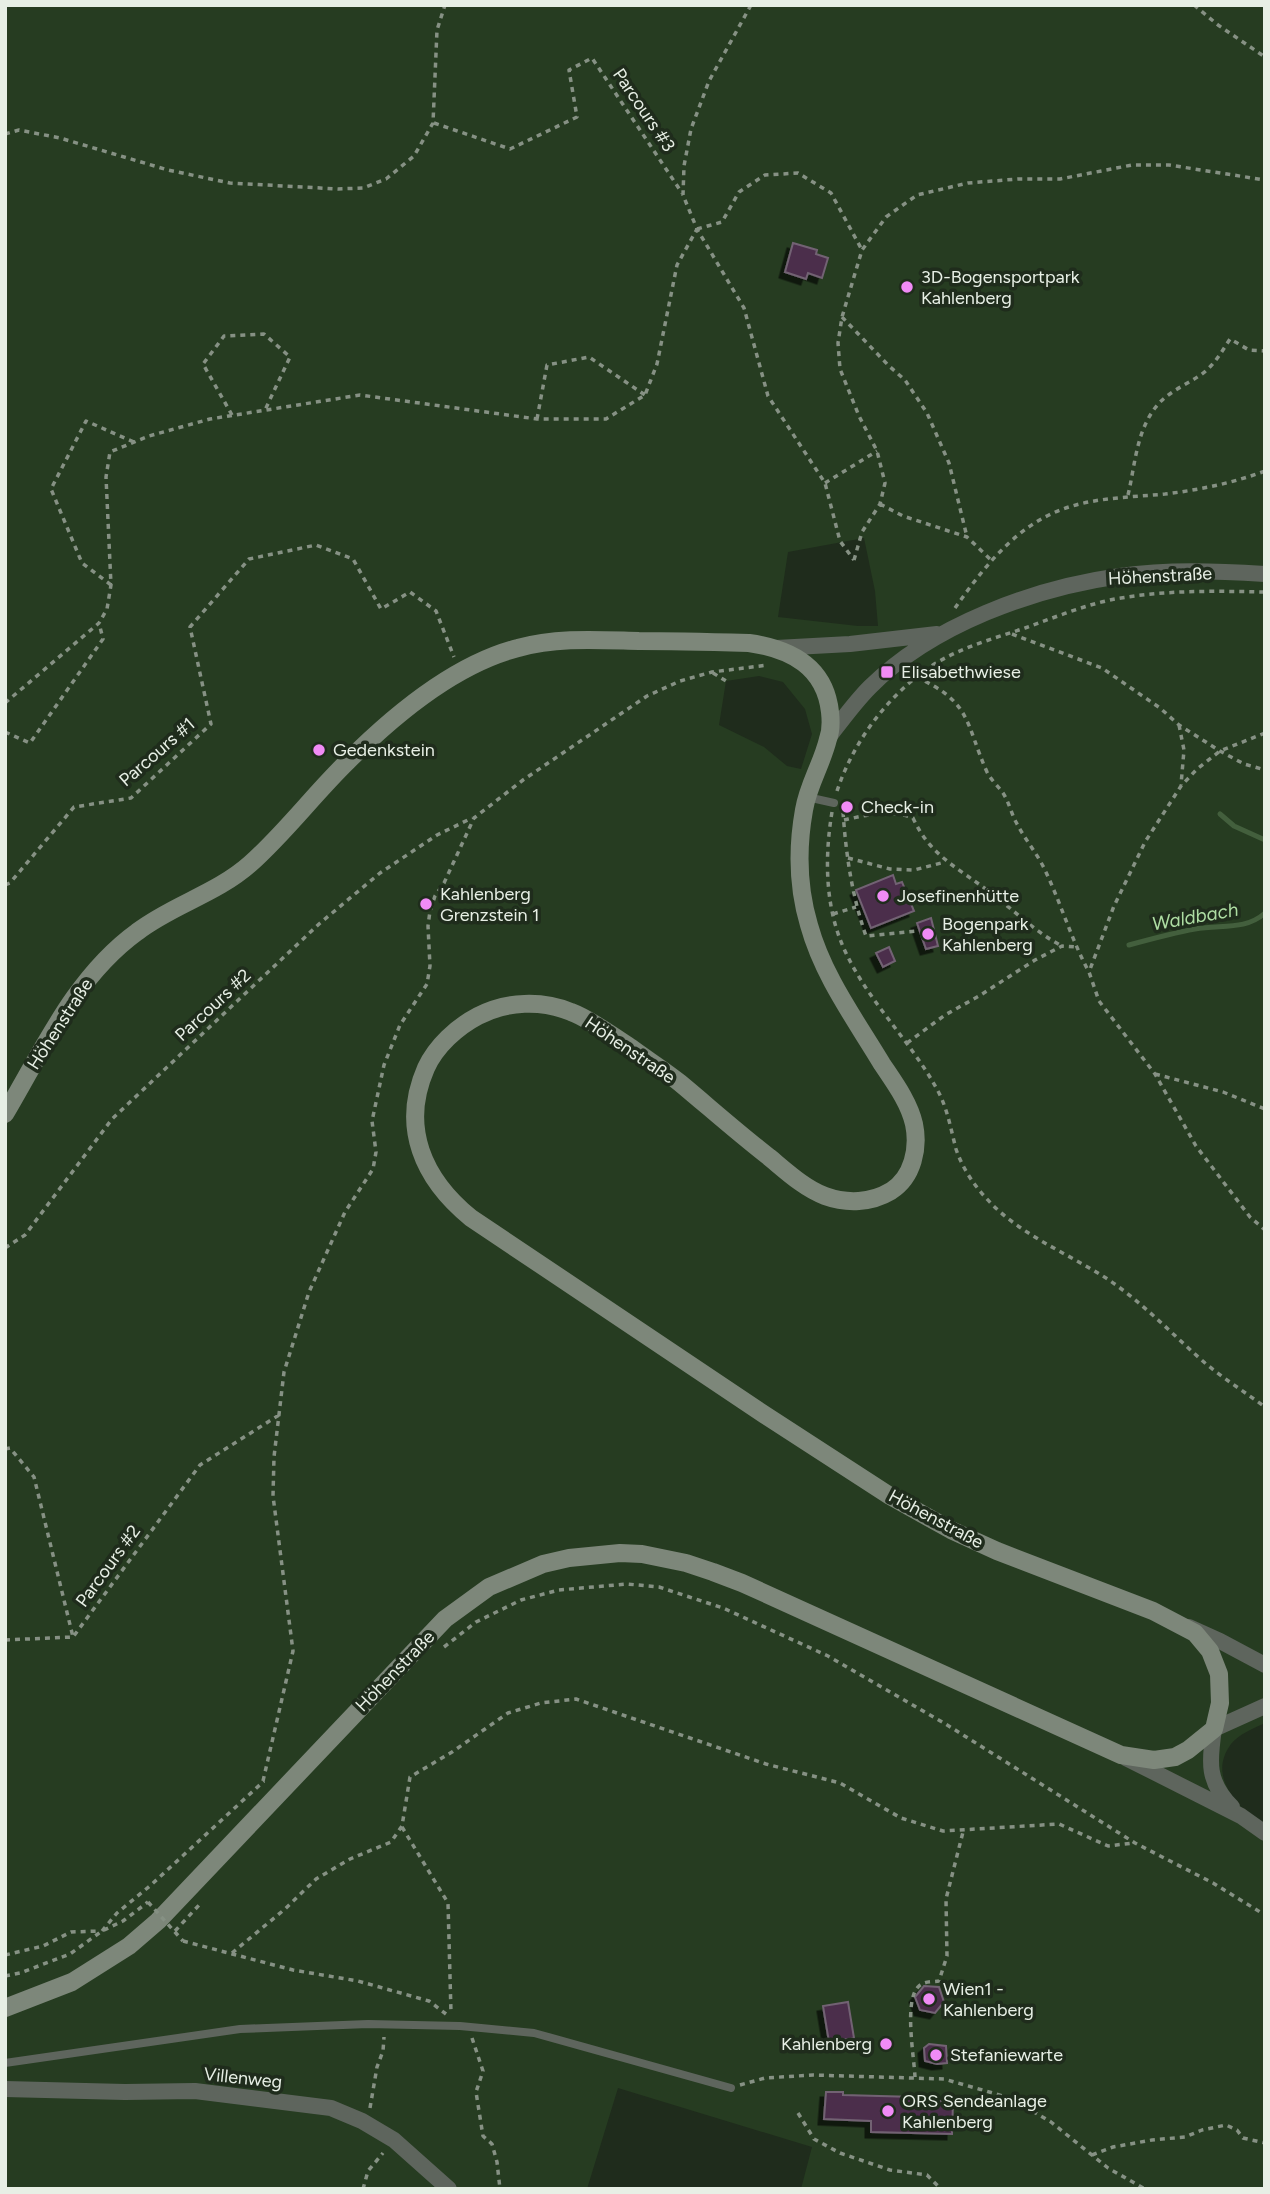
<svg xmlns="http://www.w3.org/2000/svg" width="1270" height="2194" font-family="Figtree,sans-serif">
  <defs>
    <filter id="shadow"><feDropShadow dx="-5.5" dy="5.5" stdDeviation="0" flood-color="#0009"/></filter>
  </defs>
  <rect width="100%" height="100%" fill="#1f2c1c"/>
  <path fill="#263c21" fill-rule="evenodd" d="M5,5H1265V1723C1254,1728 1239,1734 1231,1744C1206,1778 1240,1808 1265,1828V2189H801L812,2147L618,2088L587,2189H5ZM864,538L875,591L878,626H858L778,617L788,552ZM759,676L783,682L805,709L812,734L801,769L787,766L764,747L719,725L726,681Z"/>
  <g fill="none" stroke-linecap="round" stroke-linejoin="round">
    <path stroke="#435f3d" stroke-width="5" d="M1220,814L1234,826L1265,840
      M1129,945C1151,939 1173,933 1195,929C1220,924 1245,931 1265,913"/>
  </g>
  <path fill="#4b2e4c" stroke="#726273" stroke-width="2" filter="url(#shadow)" d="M793,243L817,250L816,254L828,258L822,278L808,273L806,279L785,272Z
    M893,875L896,884L902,882L914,911L871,928L856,890Z
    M931,918L938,946L926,949L917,923Z
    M889,947L895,961L883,967L876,953Z
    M924,1986L939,1987L944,2002L935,2013L920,2010L915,1997Z
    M848,2002L854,2038L829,2042L823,2006Z
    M929,2044L946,2046L947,2063L937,2064L925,2061L924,2048Z
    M826,2092H843V2095L916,2097V2100L953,2102L952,2134L871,2132V2121L824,2119Z"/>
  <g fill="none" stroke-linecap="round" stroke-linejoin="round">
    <path stroke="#869184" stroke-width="3.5" stroke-dasharray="5 5" stroke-linecap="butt" d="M751,5L709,81L691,129L684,166L683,195L697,229L744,308L768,396L825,483L840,541L854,560
      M1194,5L1218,25L1265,57
      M434,123L510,149L577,117L569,70L592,58L682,193
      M5,134L19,130L60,138L168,170L230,183L338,189L363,188L386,179L414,156L433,123L437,30L445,5
      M697,229L722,222L739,192L765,175L798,173L831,193L862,250
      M842,317L889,366L905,380L927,413L949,463L967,537
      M232,415L203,364L224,336L264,334L290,357L265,410
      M537,419L547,365L589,357L645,395
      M825,483L877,451
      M1128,495C1135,466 1136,433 1155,408C1166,393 1184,386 1199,376C1213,367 1221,353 1230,339L1249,350L1265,351
      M880,504L903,516L967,537L991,560
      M854,560L862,532L880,504L885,483L877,451L859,416L840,369L838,343L842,317L862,250L886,217L917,195L968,183L1018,179H1060L1132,165H1169L1265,180
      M111,585L82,563L51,489L86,421L134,442
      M955,608C979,574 1007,537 1045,517C1082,497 1125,498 1165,494C1199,490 1233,483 1265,471
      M1012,634L1102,668L1160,708L1179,725L1220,751L1244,764L1265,770
      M713,673L726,681
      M916,677C972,702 965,723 987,772C991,780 998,786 1003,793C1009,802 1011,813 1016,822C1024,838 1036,852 1044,868C1061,903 1071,939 1089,972
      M5,703L99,623L107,609L111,585L106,477L110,452L149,436L210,419L360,395L537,419H606L645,395L657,364L677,265L697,229
      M1179,725L1184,750L1181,785
      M5,732L30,743L103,639L99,623
      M1265,733L1220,751L1197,769L1181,786L1145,842L1114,906L1089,972L1099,1001L1155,1074L1196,1146L1250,1217L1265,1230
      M837,791C854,740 890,692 936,663C963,647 995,638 1025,628C1056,617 1089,603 1121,598C1169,590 1217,591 1265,592
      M832,812C824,860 825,913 848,957C872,1006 914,1045 939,1093C948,1111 951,1130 956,1149C962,1167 973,1184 986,1198C1019,1235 1068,1253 1109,1280C1144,1304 1173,1335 1205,1363C1224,1379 1245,1392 1265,1407
      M843,812C846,855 852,896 866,936L916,931
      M844,820C867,815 890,809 913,818C930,856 960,869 991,893C1015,911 1035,932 1062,946
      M848,858L890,869L914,870L945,862
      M5,885L10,883L74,807L131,798L211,724L190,627L249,559L316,545L353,559L381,609L410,592L436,611L454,657
      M833,914L856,907
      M907,1043L945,1015L979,996L1035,960L1062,946L1076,947
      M1155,1074L1223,1092L1265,1109
      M5,1248L25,1235L112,1119L319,924L380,873L437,835L472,818
      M5,1449L10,1448L34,1477L73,1637
      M5,1640L73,1637L200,1465L279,1415
      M444,1647L476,1622L521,1600L559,1590L627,1584L659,1587L723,1608L828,1656L944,1723L1135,1843L1213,1883L1265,1915
      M263,1781L293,1651L273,1496L274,1457L284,1372L309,1292L345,1212L373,1169L376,1152L372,1121L384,1065L400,1025L427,984L430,966L428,926L430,911L435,896L444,883L474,818L523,780L647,696L680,681L712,672L768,665
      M402,1827L448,1903L451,2013
      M102,1931L117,1913L151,1885L264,1781
      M175,1931L200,1904
      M183,1941L293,1970L358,1981L429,2001L446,2014
      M232,1953L285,1909L316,1879L350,1859L391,1842L402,1826L410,1777L452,1752L508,1713L541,1703L576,1699L766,1764L840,1783L901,1818L943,1831L1059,1824L1108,1846L1133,1843
      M5,1955L43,1946L71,1932L100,1931
      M5,1976L20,1973L70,1954L102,1931L123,1921L148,1902
      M472,2038L483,2071L476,2092L483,2136L492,2144L497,2162L500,2189
      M915,2077C914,2056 904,2002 918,1987C923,1981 932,1982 939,1981L947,1956L946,1899L963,1832
      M740,2085L765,2078L813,2075L944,2079L1010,2098L1051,2122L1108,2168L1145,2189
      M370,2108L377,2067L383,2051L384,2037
      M798,2113L814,2139L840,2153L890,2170L927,2175L941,2189
      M1092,2155L1113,2147L1152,2140L1185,2137L1202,2130L1226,2125L1237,2130L1243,2138L1265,2143
      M363,2189L368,2171L383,2153"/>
    <path stroke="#5e655d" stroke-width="8" d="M807,797L834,803
      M5,2063L240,2029L368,2024L460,2026L534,2033L731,2088"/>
    <path stroke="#5e655d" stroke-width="16" d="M776,648L850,644L937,634
      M829,737C842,720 855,702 870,687C932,625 1034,588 1120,576C1167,569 1218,571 1265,574
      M1189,1627L1220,1641L1265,1665
      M1126,1758L1241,1816L1265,1833
      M1232,1807C1207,1782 1209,1762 1214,1729L1265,1706
      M5,2089L125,2092L195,2091L331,2108L362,2121L394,2140L449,2189"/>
    <path stroke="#7d877a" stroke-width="18" d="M5,1114C43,1050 75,977 137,932C172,905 216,894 250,864C285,833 314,794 348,761C393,716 455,664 518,648C557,637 598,640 639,641C675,641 712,642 749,643C791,649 825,667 830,712C831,721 831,731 828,739C822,764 808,785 804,810C797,849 798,888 809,925C823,976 855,1019 882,1064C894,1082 909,1102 914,1124C919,1148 913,1177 891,1191C871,1203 847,1204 825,1196C804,1188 786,1171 769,1157C738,1133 710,1108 680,1083C664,1070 646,1059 630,1047C611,1035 592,1020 571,1012C542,1000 507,1001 478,1016C457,1027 436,1046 426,1068C400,1127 423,1179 471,1218L765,1415L890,1496L951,1530L997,1551L1153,1611L1195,1633L1210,1651L1219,1674L1220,1703L1214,1729L1188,1750L1175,1757L1154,1760L1121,1755L742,1583L713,1572L686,1563L642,1554L620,1553L569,1558L543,1564L489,1587L445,1619L158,1921L129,1946L72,1982L5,2008"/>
    <path stroke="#869184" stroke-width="3.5" stroke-dasharray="5 5" stroke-linecap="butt" d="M148,1902L183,1941"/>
  </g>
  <g fill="#f08bf5" stroke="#1f2c1c" stroke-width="2.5">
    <circle cx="907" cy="287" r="7"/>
    <rect x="880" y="665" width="14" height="14" rx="3.5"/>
    <circle cx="319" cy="750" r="7"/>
    <circle cx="847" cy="807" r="7"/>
    <circle cx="883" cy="896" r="7"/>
    <circle cx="426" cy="904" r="7"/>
    <circle cx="928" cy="934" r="7"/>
    <circle cx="929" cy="1999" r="7"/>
    <circle cx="886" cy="2044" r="7"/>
    <circle cx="936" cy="2055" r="7"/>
    <circle cx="888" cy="2111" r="7"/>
  </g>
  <g text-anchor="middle" stroke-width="7" stroke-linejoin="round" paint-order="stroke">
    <g font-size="18" fill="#e7efe5" stroke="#1f2c1c">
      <text transform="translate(644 110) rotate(56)" y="6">Parcours #3</text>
      <text transform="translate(1160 576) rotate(-3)" y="6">Höhenstraße</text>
      <text transform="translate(157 752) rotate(-41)" y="6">Parcours #1</text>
      <text transform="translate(213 1005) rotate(-43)" y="6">Parcours #2</text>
      <text transform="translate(60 1024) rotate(-57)" y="6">Höhenstraße</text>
      <text transform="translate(630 1050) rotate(34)" y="6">Höhenstraße</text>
      <text transform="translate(936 1519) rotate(28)" y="6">Höhenstraße</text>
      <text transform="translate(108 1566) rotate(-54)" y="6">Parcours #2</text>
      <text transform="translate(395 1671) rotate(-46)" y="6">Höhenstraße</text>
      <text transform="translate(243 2078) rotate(6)" y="6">Villenweg</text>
    </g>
    <g font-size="18" fill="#e7efe5" stroke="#1f2c1c" text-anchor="start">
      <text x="921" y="283">3D-Bogensportpark<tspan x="921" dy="21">Kahlenberg</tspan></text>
      <text x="901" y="678">Elisabethwiese</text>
      <text x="333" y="756">Gedenkstein</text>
      <text x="861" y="813">Check-in</text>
      <text x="440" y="900">Kahlenberg<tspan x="440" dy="21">Grenzstein 1</tspan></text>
      <text x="897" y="902">Josefinenhütte</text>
      <text x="942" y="930">Bogenpark<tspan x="942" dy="21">Kahlenberg</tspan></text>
      <text x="943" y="1995">Wien1 -<tspan x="943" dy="21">Kahlenberg</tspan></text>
      <text x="872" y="2050" text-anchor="end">Kahlenberg</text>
      <text x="950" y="2061">Stefaniewarte</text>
      <text x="902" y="2107">ORS Sendeanlage<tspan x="902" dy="21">Kahlenberg</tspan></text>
    </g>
    <g font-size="19" font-style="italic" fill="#addca2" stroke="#1f2c1c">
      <text transform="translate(1195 916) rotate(-10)" y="7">Waldbach</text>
    </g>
  </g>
  <rect width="1270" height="2194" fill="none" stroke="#e7efe5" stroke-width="14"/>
</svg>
